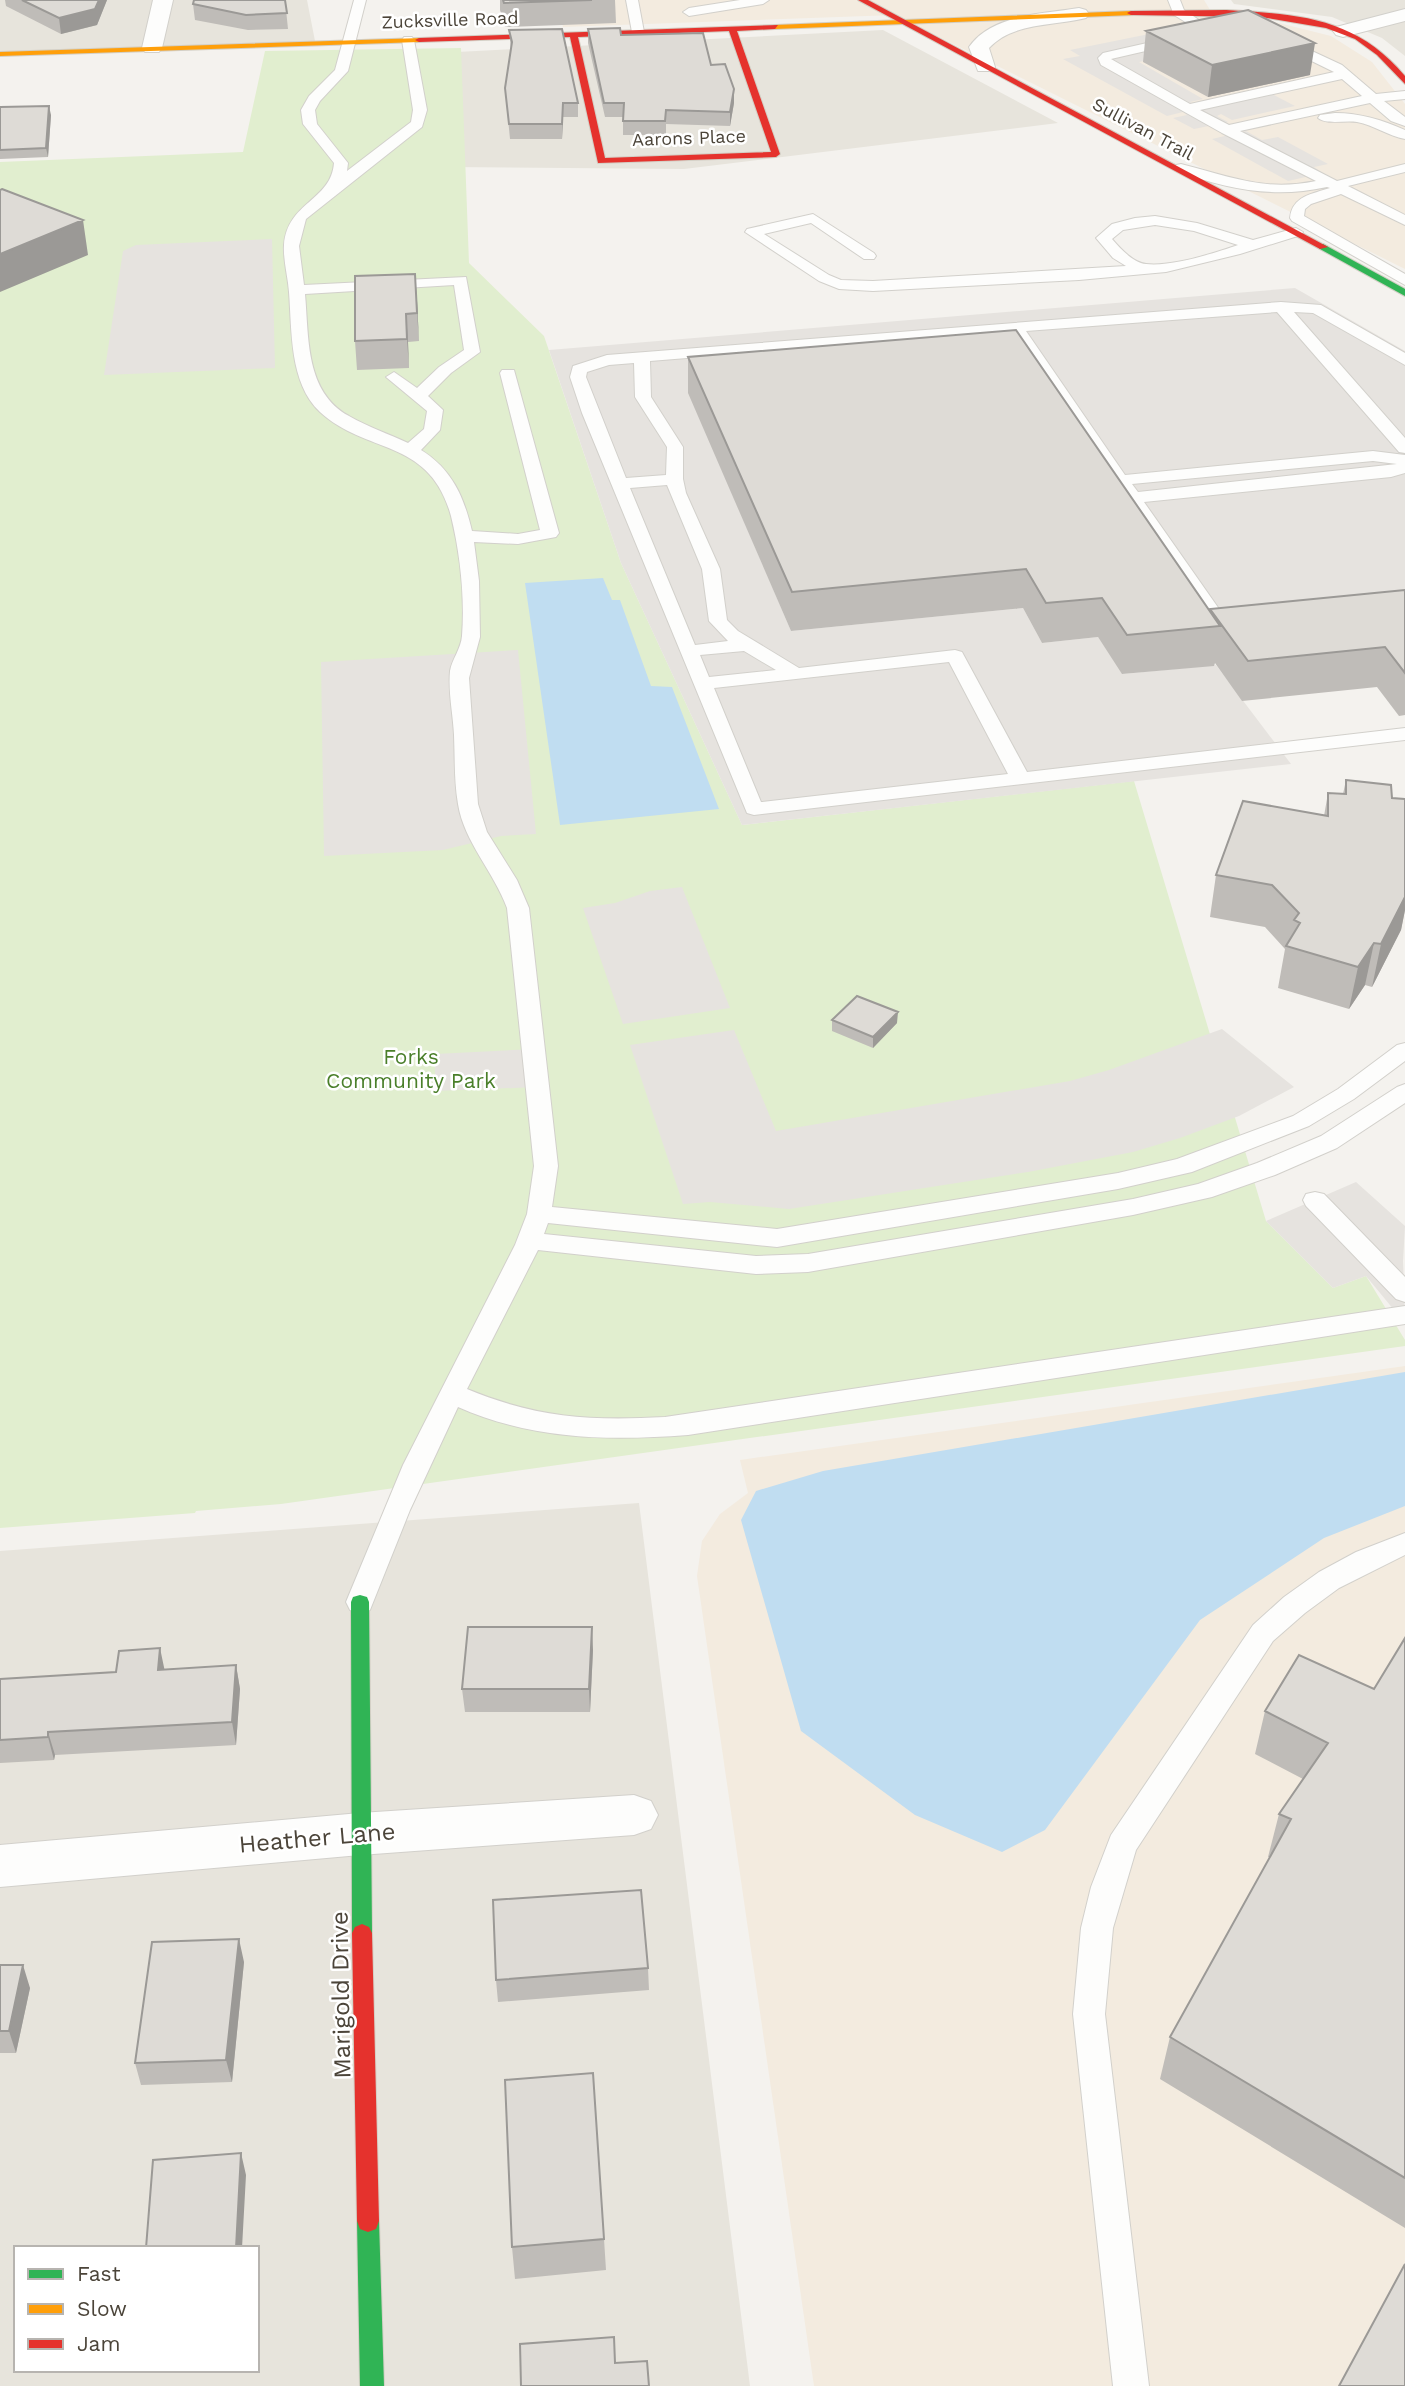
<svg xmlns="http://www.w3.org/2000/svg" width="1405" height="2386" font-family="'Work Sans',sans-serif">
  <rect width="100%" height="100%" fill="#f4f2ee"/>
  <path fill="#e7e4dc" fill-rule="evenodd" d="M0,0H307L315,41L0,53Z
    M1231,0H1405V56L1382,38L1332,17L1234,4Z
    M883,30L1058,123L684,169L448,167L438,53Z
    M639,1503L750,2386H0V1551ZM16,2248H257V2370H16Z"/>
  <path fill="#f3ebdf" d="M556,0H1204L1215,18L1271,21L1331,36L1372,62L1405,104V269L895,15L563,27Z
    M1405,1366V2386H814L697,1576L702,1541L720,1514L748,1493L740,1460Z"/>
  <path fill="#e1eecf" d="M461,48L469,263L544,336L621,563L742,825L1134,781L1266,1221L1333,1288L1366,1276L1405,1340V1346L281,1504L196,1511L195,1513L0,1528V162L243,152L265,51Z"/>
  <path fill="#e6e3df" d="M1169,30L1238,42L1139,62L1203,99L1190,102L1195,105L1264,90L1295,106L1232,120L1221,114L1217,116L1228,122L1194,129L1173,118L1187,115L1183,112L1167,116L1063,59L1080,56L1070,50Z
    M1246,131L1262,140L1278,137L1328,164L1314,167L1323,173L1288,181L1212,139Z
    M272,239L275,368L104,375L123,251L136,245Z
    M1295,288L1405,351V629L1203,649L689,393L791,631L1023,608L1042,643L1098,637L1123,674L1216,665L1291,764L742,825L621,563L549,350Z
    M518,650L536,834L501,836L443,850L324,856L321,662Z
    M682,887L730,1008L623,1024L583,908L615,903L650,891Z
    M1222,1029L1294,1087L1239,1116L1180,1138L1133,1152L1028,1172L789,1209L710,1202L683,1204L630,1045L734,1030L776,1131L1070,1081L1109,1070Z
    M534,1049L538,1087L435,1091V1054Z
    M1356,1182L1405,1226L1403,1261L1405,1315L1399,1316L1366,1276L1333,1288L1266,1221Z"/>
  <path fill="#c0ddf1" d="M603,578L612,600H620L651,686L672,687L719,809L560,825L525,583Z
    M1405,1372V1506L1324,1538L1200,1620L1045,1830L1002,1852L915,1815L801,1731L741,1520L756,1491L823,1471Z"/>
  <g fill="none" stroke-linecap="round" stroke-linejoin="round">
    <g stroke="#d2d0cb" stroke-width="2">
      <path id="lane" d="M354,0H366L348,71L320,101L315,110L317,124L348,163L347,171L411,122L413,110L402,40L404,37H412L414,40L427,110L422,127L306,219L299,246L304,285L466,277L480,352L451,373L428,396L443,410L440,430L421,450C452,469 464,497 472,531L518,534L540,530L500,373L502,370H514L559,533L556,537L518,544L474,542L479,581L480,637L469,678L478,804L487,832L517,880L529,908L558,1166L552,1207L777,1229L1118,1173L1177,1159L1293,1116L1338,1089L1397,1045L1405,1043V1061L1354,1099L1309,1126L1192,1172L1118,1189L777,1247L548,1223L544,1234L756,1256L808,1254L1133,1199L1198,1184L1257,1163L1321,1136L1397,1087L1405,1084V1103L1337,1148L1275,1175L1212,1197L1133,1215L808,1272L756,1274L538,1250L467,1389C537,1418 590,1421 665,1417L1405,1306V1324L688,1435C608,1441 533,1440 458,1407L410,1510L370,1610L360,1613L350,1610L346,1602L403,1465L515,1245L527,1214L534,1166L507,908C494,872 464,842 458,804C454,781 455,758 454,735C453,714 448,692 450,671C452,659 461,649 462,636C465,597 460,553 451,516C430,438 367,455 320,412C289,383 292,330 289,292C288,277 283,260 284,245C287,202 331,201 334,163L303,124L301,110L309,96L335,70ZM454,285L464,350L439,367L417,388L394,372L386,377L427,411L424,429L408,443C389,434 368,427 349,416C305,392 309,338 305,294Z
        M626,0H638L644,32L642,35H634L632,32Z
        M740,0H769L763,4L689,16L683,12L689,8Z
        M1168,0H1180L1184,10L1217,32L1215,35L1111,59L1190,104L1334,72L1279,45L1278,42L1284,38L1342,65L1376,94L1405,91V99L1384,101L1405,117V126L1391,121L1370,103L1240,131L1337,181L1405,164V172L1348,186L1405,215V225L1341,194L1311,204L1305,209L1304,216L1405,274V285L1292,221L1290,218C1292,196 1312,194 1330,188L1327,187C1273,199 1228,189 1176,171V165L1181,164C1230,176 1263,192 1316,181L1222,133L1101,65L1098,58L1103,53L1200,31L1174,15ZM1342,79L1362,96L1229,125L1200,110Z
        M1335,113C1360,113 1383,120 1405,130V139C1388,136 1374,125 1357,122C1345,120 1327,125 1318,118L1320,115Z
        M813,214L874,253L876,256L874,259H864L811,223L764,234L829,275L841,280L873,281L1126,266L1113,258L1096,238L1112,224L1135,218L1155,216L1197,223L1253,240L1296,228L1303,232L1301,235L1240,254L1166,272L1079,280L873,291L839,289L819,281L745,232L747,229ZM1155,225L1194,231L1238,245C1215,253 1171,267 1146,264C1133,263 1120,248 1112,239L1123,230Z
        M1281,302L1321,305L1405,353V365L1313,313L1294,312L1405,438V453L1399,452L1277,312L1026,331L1125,475L1373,451L1405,455V473L1391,477L1144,502L1224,616L1243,629L1234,635L1210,624L1011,332L650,361L651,397L683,447V479L686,493L720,569L727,620L738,631L799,668L955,650L962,652L1027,772L1405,728V740L754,815L747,813L582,413L570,377L573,366L607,355ZM634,363L635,397L667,447L666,475L626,478L586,377L587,372L609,365ZM1373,461L1397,464L1138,492L1132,484ZM667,485L702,569L709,621L728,641L695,645L630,488ZM744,651L776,670L709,677L700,655ZM949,662L1008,774L761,802L714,688Z
        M1315,1192L1324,1194L1405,1277V1302L1396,1299L1306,1206L1303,1200L1306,1194Z
        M1405,1533V1555L1339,1588L1305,1613L1273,1641L1136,1850L1113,1928L1105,2014L1149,2386H1113L1073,2014L1081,1928L1091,1887L1111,1835L1253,1625L1284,1597L1319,1572L1356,1552Z"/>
    </g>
    <g stroke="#d2d0cb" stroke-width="2">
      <path id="street" d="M153,0H173L162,48L159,52H145L142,48Z
        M1079,8L1086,10L1089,14L1086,18C1055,26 1013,22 989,48L995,67L992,71H978L969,47C992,14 1043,14 1079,8Z
        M1405,9V21L1343,37L1336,35L1333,31L1336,27Z
        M634,1795L651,1801L658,1815L651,1829L634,1835L360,1855L0,1887V1845L360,1813Z"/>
    </g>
    <g stroke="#d3cfc5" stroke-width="2">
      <path id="fast" d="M1323,244L1405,289V296L1320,249L1318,247Z
        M360,1595L367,1597L369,1602L372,1933L369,1939L362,1942L355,1939L352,1933L351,1602L353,1597Z
        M368,2210L376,2213L379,2221L384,2386H360L357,2221L360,2213Z"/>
    </g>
    <g stroke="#d3cfc5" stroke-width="2">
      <path id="slow" d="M1131,11L1134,15L775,29L771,27L775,25Z
        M422,38L423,40L419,42L0,56V52Z"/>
    </g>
    <g stroke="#d3cfc5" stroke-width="2">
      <path id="jam" d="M858,0H868L1328,247L1320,249Z
        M1226,10C1298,14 1356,17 1405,76V84L1377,55L1355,39L1326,28L1261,17L1131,15L1127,13L1131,11Z
        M778,25L775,29L737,31L780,154L776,157L598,163L570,37L419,42L415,40L419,38ZM729,31L771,152L605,158L578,37Z
        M362,1924L369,1927L372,1933L379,2221L376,2229L368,2232L360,2229L357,2221L352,1933L355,1927Z"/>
    </g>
    <use href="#lane" fill="#fdfdfc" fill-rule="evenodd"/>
    <use href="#street" fill="#fdfdfc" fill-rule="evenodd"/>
    <use href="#fast" fill="#30b455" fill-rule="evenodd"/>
    <use href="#slow" fill="#ff9f0a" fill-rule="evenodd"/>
    <use href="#jam" fill="#e5322d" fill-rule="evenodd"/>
  </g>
  <path fill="#bfbcb8" d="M5,0H107L97,25L61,34L6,6Z
    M285,0L288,29L248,30L195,20L193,4Z
    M500,0H615L616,23L505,27L500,10Z
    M588,29L621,35L711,65L734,89V103L730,126L666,124V135H623V117H605L588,43Z
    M509,30L578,103V117H563L562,139H510L505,88L511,49Z
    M1146,31L1310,75L1208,97L1143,62Z
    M0,107L51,115L48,157L0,159Z
    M417,301L419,341L408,342L409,368L357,370L355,341Z
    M688,357L1209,610L1405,590V715L1399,716L1377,687L1242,701L1215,663L1214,666L1122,674L1098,637L1042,643L1023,608L791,631L688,393Z
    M1346,780L1392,798L1405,799V910L1401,930L1372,987L1365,985L1349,1009L1278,988L1285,949L1265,927L1210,917L1216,875L1324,816L1328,793L1343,794Z
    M832,1020L897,1023L873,1048L832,1031Z
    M1405,1638V2228L1160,2079L1170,2037L1270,1857H1268L1279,1814L1303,1779L1255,1754L1265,1711L1374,1689Z
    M593,1650L590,1712H465L462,1689Z
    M236,1665L240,1689L236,1745L55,1755L54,1760L0,1763V1679Z
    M244,1962L232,2082L141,2085L135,2063Z
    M0,1965L30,1988L16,2053H0Z
    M648,1968L649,1990L498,2002L496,1980Z
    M604,2239L606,2270L515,2279L512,2247Z"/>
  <path fill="#9b9996" d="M99,0H107L97,25L61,34L59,18Z
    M1315,43L1310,75L1208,97L1212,65Z
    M734,89V103L730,126V112Z
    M563,103V117L562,139V124Z
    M49,106L51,115L48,157L46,148Z
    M83,220L88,255L0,292V254Z
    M415,274L417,301L419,341L417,313Z
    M406,314L408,342L409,368L407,339Z
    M1405,897V910L1401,930L1372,987L1381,944Z
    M1374,943L1365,985L1349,1009L1358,967Z
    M898,1012L897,1023L873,1048V1037Z
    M592,1627L593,1650L590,1712L589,1689Z
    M160,1648L165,1672L158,1670Z
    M236,1665L240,1689L236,1745L232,1722Z
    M48,1732L55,1755L54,1760L48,1737Z
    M239,1939L244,1962L232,2082L226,2060Z
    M23,1965L30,1988L16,2053L9,2031Z
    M241,2153L246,2175L242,2248H236Z"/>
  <path fill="#dedbd6" stroke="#9b9996" stroke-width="2" d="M22,0H99L95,9L59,18Z
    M194,0H285L287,13L246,15L193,4Z
    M503,0H592L504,3Z
    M1248,10L1315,43L1212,65L1146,31Z
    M620,28L621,35L703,33L711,65L725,64L734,89L730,112L666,110L665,121H623L624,103H604L588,29Z
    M562,29L578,103H563L562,124H509L505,88L512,42L509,30Z
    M49,106L46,148L0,150V107Z
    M2,189L83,220L0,254V190Z
    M415,274L417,313L406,314L407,339L355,341V276Z
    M1016,330L1220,626L1127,635L1102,598L1046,603L1026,569L792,592L688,357Z
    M1405,590V673L1385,647L1248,661L1210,609Z
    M1346,780L1391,785L1392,798L1405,799V897L1381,944L1374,943L1358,967L1286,946L1300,923L1294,920L1299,913L1272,885L1216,875L1243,801L1328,816V793L1346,794Z
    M857,996L898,1012L873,1037L832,1020Z
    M468,1627H592L589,1689H462Z
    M1405,1638V2178L1170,2037L1291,1819L1279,1814L1328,1743L1265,1711L1299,1655L1374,1689Z
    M160,1648L158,1670L236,1665L232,1722L48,1732V1737L0,1740V1679L116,1672L119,1651Z
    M641,1890L648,1968L496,1980L493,1900Z
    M239,1939L226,2060L135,2063L152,1942Z
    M0,1965H23L9,2031H0Z
    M593,2073L604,2239L512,2247L505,2080Z
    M241,2153L236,2248H146L153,2160Z
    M1405,2264V2386H1339Z
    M614,2337L615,2363L647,2361L649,2386H521L520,2344Z"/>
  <g text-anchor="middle" stroke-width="5" stroke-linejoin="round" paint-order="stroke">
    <g font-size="18" fill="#4b4439" stroke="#fff">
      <text transform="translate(450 20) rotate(-2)" y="6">Zucksville Road</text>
      <text transform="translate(1143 129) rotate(28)" y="6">Sullivan Trail</text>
      <text transform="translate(689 138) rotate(-2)" y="6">Aarons Place</text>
    </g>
    <g font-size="21" fill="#4a7f2a" stroke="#fff">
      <text x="411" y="1064">Forks<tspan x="411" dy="24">Community Park</tspan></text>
    </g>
    <g font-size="24" fill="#4b4439" stroke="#fff">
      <text transform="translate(317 1838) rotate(-5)" y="8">Heather Lane</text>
      <text transform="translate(341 1995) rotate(-91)" y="8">Marigold Drive</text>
    </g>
  </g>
  <rect x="14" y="2246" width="245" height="126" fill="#ffffff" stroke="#b7b4b0" stroke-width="2"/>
  <rect x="28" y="2269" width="35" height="10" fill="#30b455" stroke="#b7b4b0" stroke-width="2"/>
  <text x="77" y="2281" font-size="21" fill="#4b4439">Fast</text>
  <rect x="28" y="2304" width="35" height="10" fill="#ff9f0a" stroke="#b7b4b0" stroke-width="2"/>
  <text x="77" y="2316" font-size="21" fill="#4b4439">Slow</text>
  <rect x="28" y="2339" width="35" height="10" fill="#e5322d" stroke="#b7b4b0" stroke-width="2"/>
  <text x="77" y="2351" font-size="21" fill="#4b4439">Jam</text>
</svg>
